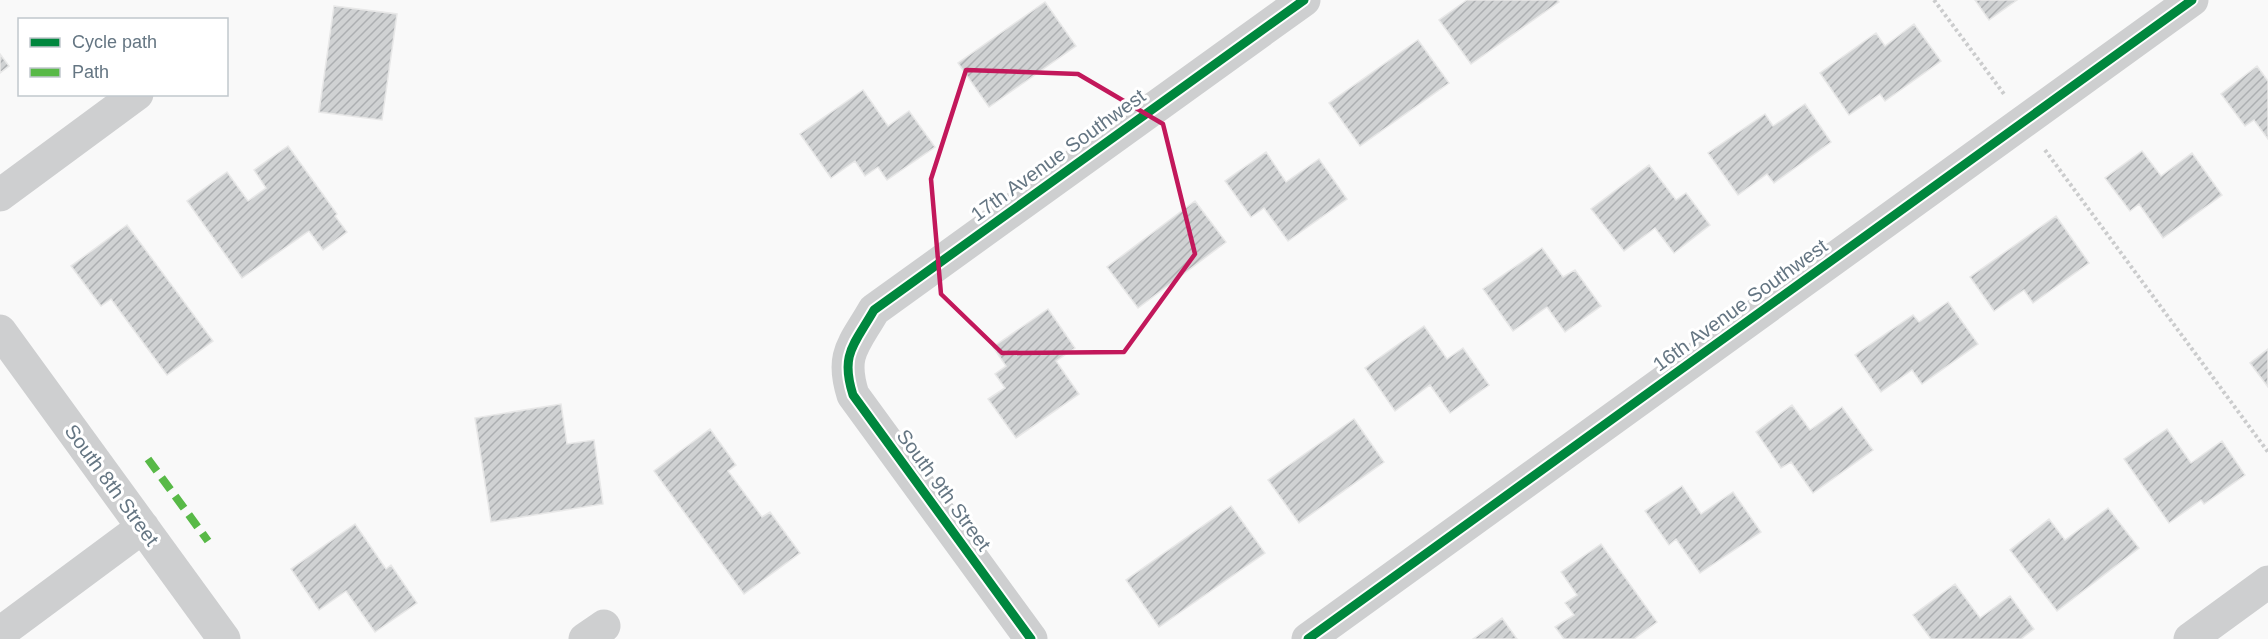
<svg xmlns="http://www.w3.org/2000/svg" width="2268" height="639" font-family="Arial,sans-serif">
  <defs>
    <pattern id="building-hatch" width="6" height="6" patternUnits="userSpaceOnUse" patternTransform="scale(1.5)"><rect width="6" height="6" fill="#d0d2d3"/><path d="M-1 1l2-2M0 6l6-6M5 7l2-2" fill="none" stroke="#acafb1"/></pattern>
  </defs>
  <rect width="100%" height="100%" fill="#f9f9f9"/>
  <path fill="url(#building-hatch)" stroke="#e8e8e8" stroke-width="1.5" d="M1467,0H1557L1559,2L1471,64L1439,20Z
    M1975,0H2017L1989,20Z
    M1045,2L1076,46L989,107L958,63Z
    M334,6L397,14L382,120L319,112Z
    M1914,24L1941,61L1885,101L1880,94L1849,115L1820,73L1876,33L1885,46Z
    M1418,40L1449,83L1360,146L1329,103Z
    M0,54L9,66L0,73Z
    M2257,66L2268,81V139L2254,120L2245,126L2221,94Z
    M863,90L888,126L909,111L935,147L887,180L878,167L865,176L855,161L831,178L800,134Z
    M1805,104L1831,142L1774,183L1767,174L1738,195L1708,153L1765,114L1773,126Z
    M288,146L337,214L335,216L347,232L323,250L309,231L242,278L187,201L227,172L248,201L266,188L254,170Z
    M2142,151L2161,176L2192,153L2222,195L2163,238L2139,204L2130,211L2105,178Z
    M1266,152L1286,182L1319,159L1347,199L1288,241L1264,208L1251,217L1225,181Z
    M1649,165L1676,200L1686,193L1710,225L1674,253L1655,228L1624,251L1591,209Z
    M1195,201L1226,242L1138,308L1107,267Z
    M2056,216L2089,263L2033,303L2024,290L1994,311L1970,277Z
    M127,225L213,341L167,375L111,299L101,306L71,266Z
    M1542,248L1563,277L1575,270L1601,306L1565,332L1547,307L1513,331L1483,289Z
    M1948,302L1978,344L1922,384L1912,370L1881,392L1855,355L1913,315L1919,322Z
    M1048,309L1075,348L1056,361L1079,394L1016,438L988,399L1005,388L995,374L1006,366L993,347Z
    M1424,326L1447,359L1463,348L1489,385L1450,413L1430,385L1395,411L1365,368Z
    M2268,349V387L2250,363Z
    M561,404L567,444L594,440L603,504L491,522L475,418Z
    M1792,405L1810,430L1842,407L1873,450L1813,493L1791,462L1781,468L1756,432Z
    M1354,419L1384,462L1299,523L1268,480Z
    M710,429L736,465L728,471L762,517L770,512L800,553L744,594L654,471Z
    M2167,429L2191,463L2222,441L2245,475L2204,504L2201,500L2169,523L2124,459Z
    M1682,486L1701,514L1733,492L1761,532L1700,573L1676,539L1669,545L1645,511Z
    M1231,506L1265,553L1159,627L1126,580Z
    M2108,508L2139,548L2057,611L2010,550L2049,519L2065,540Z
    M355,524L386,569L391,565L417,603L375,632L346,591L319,610L291,569Z
    M1601,544L1657,622L1634,639H1564L1555,627L1574,615L1565,603L1577,595L1561,572Z
    M1955,584L1980,618L2010,596L2034,629L2021,639H1931L1913,615Z
    M1502,618L1517,639H1473Z"/>
  <g fill="none" stroke-linecap="round" stroke-linejoin="round">
    <path stroke="#cbcccd" stroke-width="4" stroke-dasharray="3 3" stroke-linecap="butt" d="M1934,0L2004,94
      M2045,150L2268,452"/>
    <path stroke="#cecfd0" stroke-width="33" d="M0,195L137,94
      M0,331L224,639
      M0,633L143,527
      M585,639L604,626
      M1031,639L853,395C840,354 854,345 874,310L1304,0
      M1308,639L2192,0
      M2190,639L2268,582"/>
    <path stroke="#58b947" stroke-width="8" stroke-dasharray="15 8" stroke-linecap="butt" d="M148,459L208,541"/>
    <g stroke="#fff" stroke-width="13">
      <path id="cycleway" d="M1031,639L853,395C840,354 854,345 874,310L1304,0
        M1308,639L2192,0"/>
    </g>
    <use href="#cycleway" stroke="#00873e" stroke-width="9"/>
  </g>
  <path fill="none" stroke="#c2185b" stroke-width="4.5" stroke-linejoin="round" d="M966,70L1078,74L1163,124L1195,254L1124,352L1002,353L941,294L931,179Z"/>
  <g text-anchor="middle" stroke-width="6" stroke-linejoin="round" paint-order="stroke">
    <g font-size="20" fill="#657683" stroke="#fff">
      <text transform="translate(1058 155) rotate(-36)" y="7">17th Avenue Southwest</text>
      <text transform="translate(1740 305) rotate(-36)" y="7">16th Avenue Southwest</text>
      <text transform="translate(112 485) rotate(54)" y="7">South 8th Street</text>
      <text transform="translate(944 490) rotate(54)" y="7">South 9th Street</text>
    </g>
  </g>
  <rect x="18" y="18" width="210" height="78" fill="#ffffff" stroke="#c1c8cd" stroke-width="1.5"/>
  <rect x="30" y="38" width="30" height="9" fill="#00873e" stroke="#c1c8cd" stroke-width="1.5"/>
  <text x="72" y="48" font-size="18" fill="#657683">Cycle path</text>
  <rect x="30" y="68" width="30" height="9" fill="#58b947" stroke="#c1c8cd" stroke-width="1.5"/>
  <text x="72" y="78" font-size="18" fill="#657683">Path</text>
</svg>
